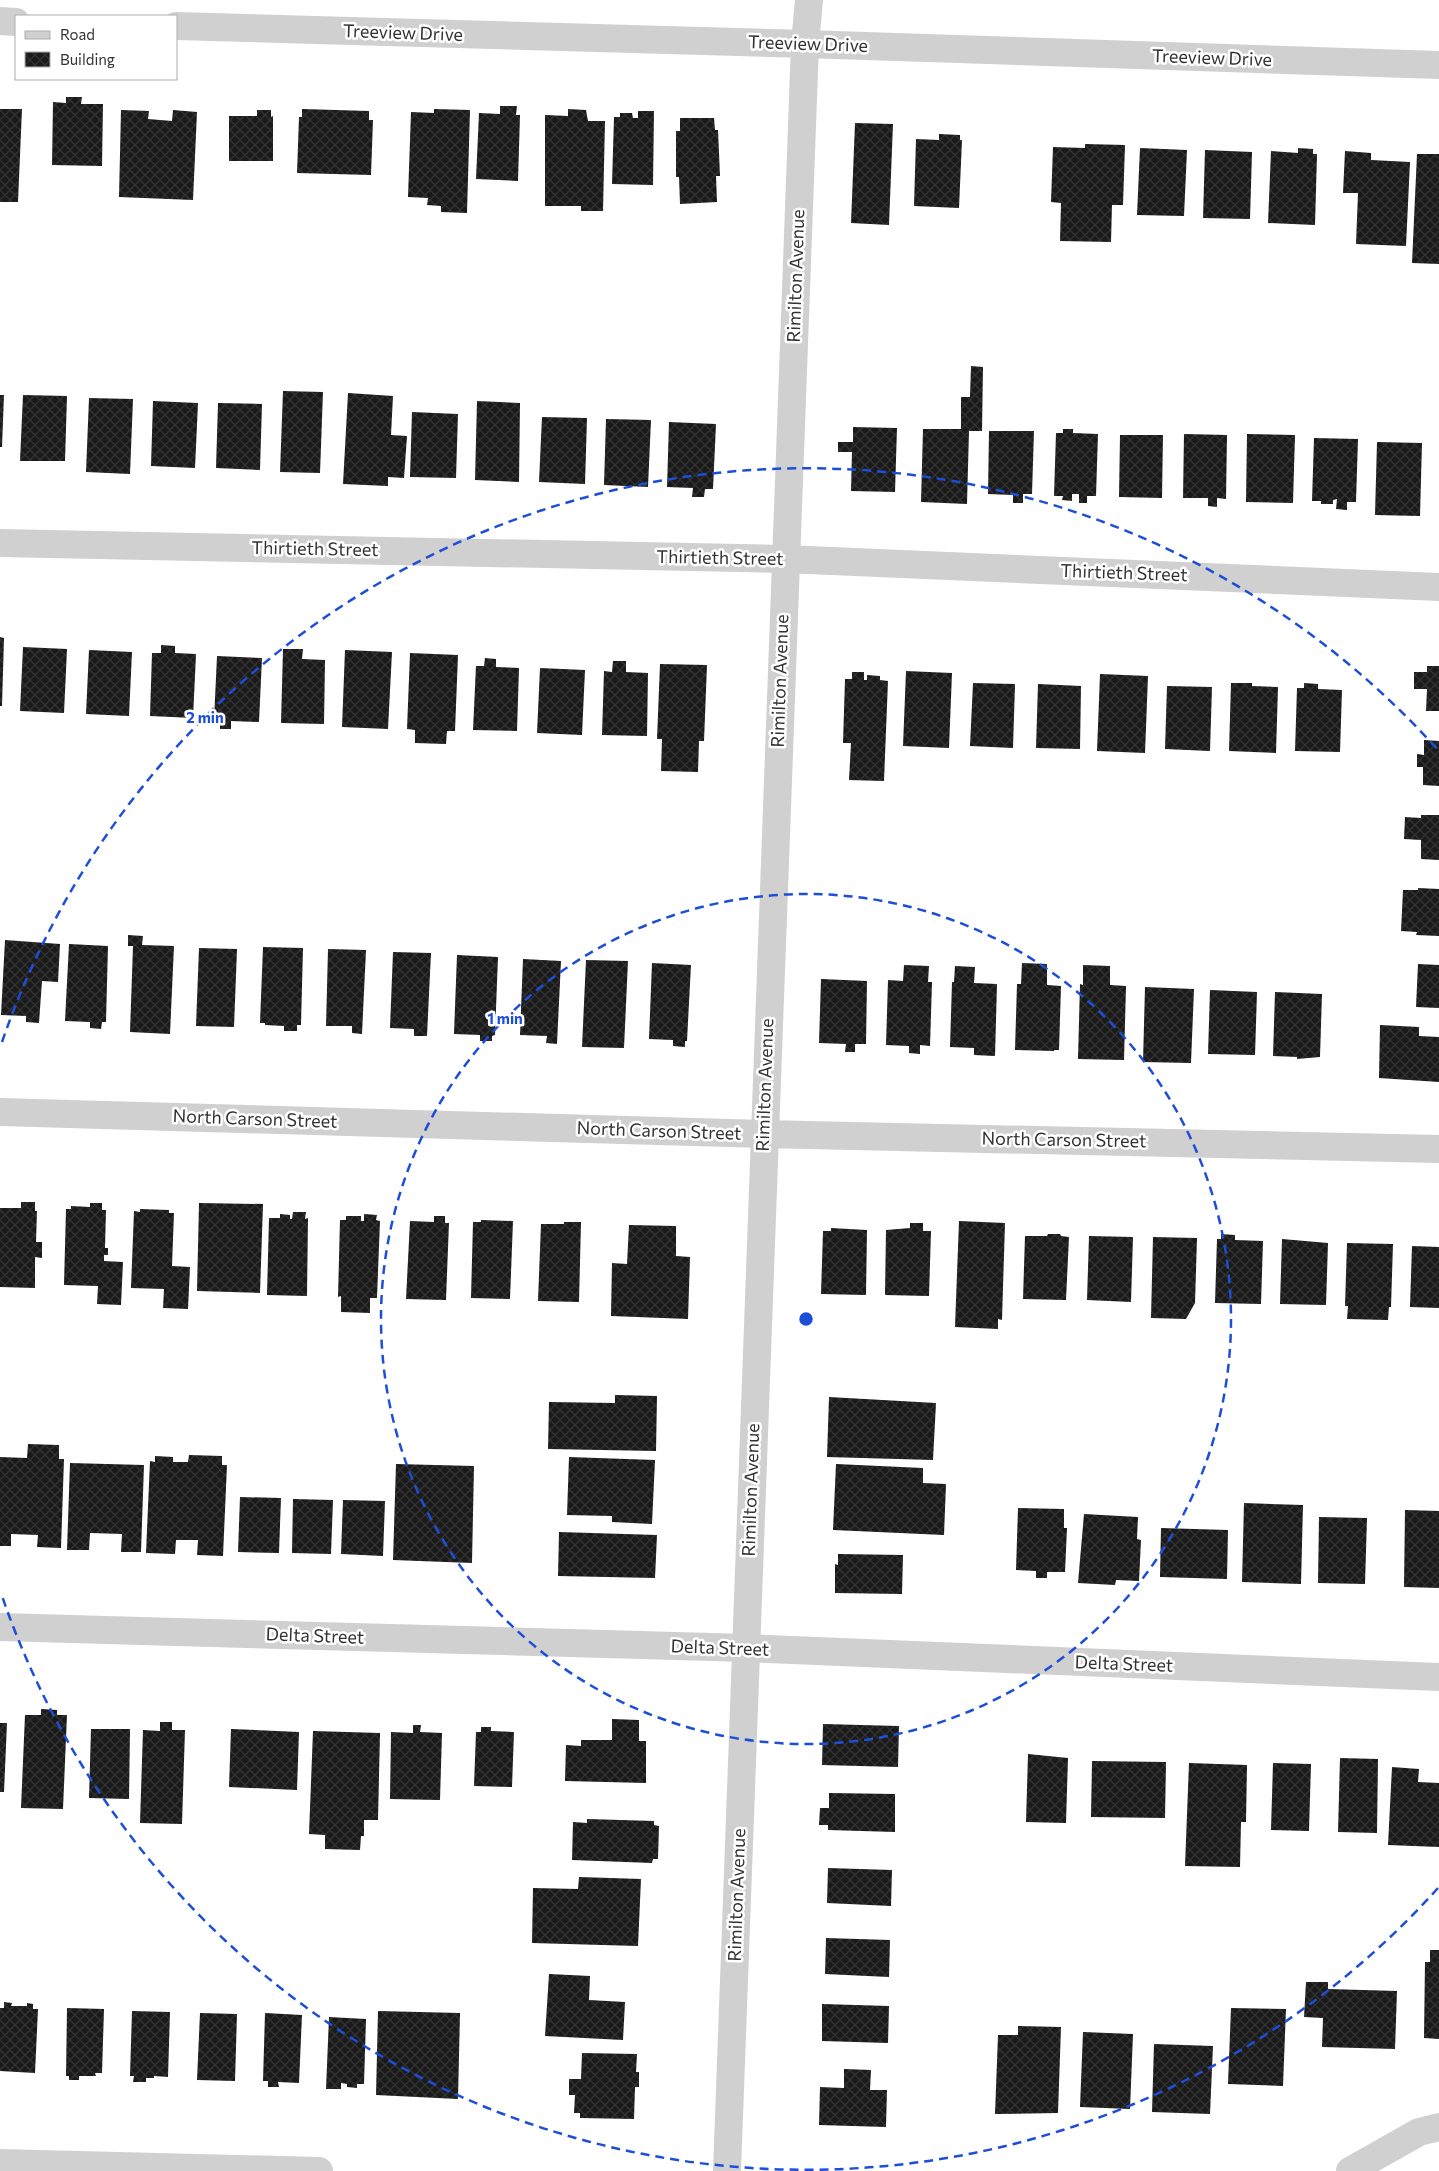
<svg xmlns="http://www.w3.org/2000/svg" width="1439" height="2171" viewBox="0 0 1439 2171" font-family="Commissioner,sans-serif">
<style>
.building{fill:url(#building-cross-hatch)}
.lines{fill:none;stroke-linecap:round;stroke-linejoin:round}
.street{stroke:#d0d0d0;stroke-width:28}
.ring{fill:none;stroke:#1d4ed8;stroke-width:2.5;stroke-dasharray:9 6}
.labels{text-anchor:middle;stroke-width:5;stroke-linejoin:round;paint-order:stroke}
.street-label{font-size:18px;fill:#333;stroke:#fff}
.centre{fill:#1d4ed8;stroke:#fff;stroke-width:2.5}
.ring-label{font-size:15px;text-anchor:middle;font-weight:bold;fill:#1d4ed8;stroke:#fff;stroke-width:5;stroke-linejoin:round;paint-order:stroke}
</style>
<defs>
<pattern id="building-cross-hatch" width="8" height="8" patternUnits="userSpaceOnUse" patternTransform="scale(1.25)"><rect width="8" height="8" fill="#1a1a1a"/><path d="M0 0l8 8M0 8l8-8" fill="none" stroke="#333"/></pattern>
</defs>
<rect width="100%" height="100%" fill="#fff"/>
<path class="building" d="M 66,97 L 82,97 L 81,104 L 103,104 L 102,166 L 52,165 L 53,102 L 66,103 Z
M 500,106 L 517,106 L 516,115 L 520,115 L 518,181 L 476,179 L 479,113 L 500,114 Z
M 0,109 L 22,109 L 18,202 L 0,202 Z
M 302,109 L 369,111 L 369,120 L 373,120 L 371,175 L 297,173 L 299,117 L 302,117 Z
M 434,109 L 470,110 L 467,213 L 441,212 L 441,206 L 427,205 L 428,198 L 408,197 L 411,112 L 434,113 Z
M 568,109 L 586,110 L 588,121 L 605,121 L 603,211 L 581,211 L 581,206 L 545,206 L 545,115 L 568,116 Z
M 121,110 L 149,111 L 148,119 L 172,121 L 173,110 L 197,112 L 193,200 L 119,197 Z
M 257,110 L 271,110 L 271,117 L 273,116 L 273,161 L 229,161 L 229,116 L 257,116 Z
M 638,111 L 654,111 L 653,185 L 612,184 L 614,117 L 620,117 L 620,113 L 632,113 L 633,118 L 638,118 Z
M 680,118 L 714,118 L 715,130 L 718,130 L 720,176 L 716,176 L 717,202 L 680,204 L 679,177 L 676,177 L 676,131 L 680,131 Z
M 855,123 L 893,124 L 889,225 L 851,223 Z
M 939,134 L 960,135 L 960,140 L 962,140 L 959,208 L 914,206 L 916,139 L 939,140 Z
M 1085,144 L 1125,145 L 1123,205 L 1112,205 L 1111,242 L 1060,241 L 1061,203 L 1051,202 L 1053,147 L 1085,148 Z
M 1140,148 L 1187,150 L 1184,216 L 1137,215 Z
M 1298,148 L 1313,149 L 1313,154 L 1317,154 L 1315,225 L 1268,223 L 1271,151 L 1298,153 Z
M 1205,150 L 1252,152 L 1250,219 L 1203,218 Z
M 1345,151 L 1371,153 L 1371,160 L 1410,162 L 1406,246 L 1356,244 L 1358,193 L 1343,193 Z
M 1417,154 L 1439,154 L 1439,264 L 1412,263 Z
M 971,366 L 983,367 L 982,431 L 969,431 L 967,504 L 921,502 L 923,429 L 961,429 L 961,397 L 970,397 Z
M 283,391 L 323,392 L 320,473 L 280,472 Z
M 348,393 L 393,396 L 391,435 L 407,436 L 404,478 L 388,477 L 388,486 L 343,484 Z
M 0,395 L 4,395 L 2,447 L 0,447 Z
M 23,395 L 67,396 L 65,461 L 20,461 Z
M 89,398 L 133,399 L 130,474 L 86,472 Z
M 153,401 L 198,403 L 195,468 L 151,466 Z
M 477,401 L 520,403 L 519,482 L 475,480 Z
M 218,403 L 262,404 L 260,470 L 216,468 Z
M 412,412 L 458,414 L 456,478 L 410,477 Z
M 542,417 L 587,418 L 585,484 L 539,482 Z
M 606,419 L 651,420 L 648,487 L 604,485 Z
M 669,422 L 716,424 L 713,489 L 705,489 L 704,497 L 692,497 L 693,488 L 667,487 Z
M 853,427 L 897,428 L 895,492 L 851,491 L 852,452 L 838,452 L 838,442 L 853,442 Z
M 1063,429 L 1073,429 L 1073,433 L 1098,434 L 1096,496 L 1087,496 L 1087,503 L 1079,503 L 1079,494 L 1072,494 L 1072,501 L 1062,500 L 1063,496 L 1054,496 L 1056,433 L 1063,433 Z
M 989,431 L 1034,431 L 1032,494 L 1023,494 L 1023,503 L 1013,503 L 1013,495 L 988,494 Z
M 1184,434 L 1227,435 L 1226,499 L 1217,498 L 1217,507 L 1208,506 L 1208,498 L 1183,498 Z
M 1247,434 L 1295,435 L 1293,503 L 1246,502 Z
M 1120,435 L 1163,435 L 1162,498 L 1119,497 Z
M 1314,438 L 1358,439 L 1356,502 L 1347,502 L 1347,510 L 1336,509 L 1337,499 L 1333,500 L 1333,504 L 1321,504 L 1321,501 L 1312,501 Z
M 1377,442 L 1422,443 L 1420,516 L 1375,515 Z
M 0,637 L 4,638 L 2,706 L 0,706 Z
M 161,645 L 175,646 L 175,653 L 196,654 L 193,718 L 150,716 L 152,653 L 161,653 Z
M 23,647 L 67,649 L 64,713 L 20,711 Z
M 283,649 L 303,649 L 302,659 L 325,660 L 324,724 L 281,723 Z
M 89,650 L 132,652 L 129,716 L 86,714 Z
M 345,650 L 392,652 L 388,729 L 342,727 Z
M 410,653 L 458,655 L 455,731 L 447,731 L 446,744 L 415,743 L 415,730 L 407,729 Z
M 217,656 L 262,658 L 259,722 L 231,721 L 231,729 L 220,729 L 220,720 L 214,720 Z
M 485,658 L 496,659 L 496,667 L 519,668 L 517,731 L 473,730 L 476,666 L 484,666 Z
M 613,661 L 626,661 L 626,672 L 648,673 L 647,736 L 602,735 L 604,671 L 612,672 Z
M 660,664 L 707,665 L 704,741 L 699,741 L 698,772 L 661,771 L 662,739 L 657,739 Z
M 1427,666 L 1439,666 L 1439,711 L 1426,711 L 1427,689 L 1414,689 L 1414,672 L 1427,672 Z
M 540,668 L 585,670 L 582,735 L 537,733 Z
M 906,671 L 952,673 L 949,748 L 903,746 Z
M 852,672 L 864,672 L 864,680 L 867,680 L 867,675 L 880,676 L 880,680 L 888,681 L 884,781 L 849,780 L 851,743 L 843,743 L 845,679 L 852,679 Z
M 1100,674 L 1148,676 L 1145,753 L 1097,751 Z
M 973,683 L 1015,684 L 1013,748 L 970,746 Z
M 1231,683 L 1252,683 L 1252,686 L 1278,687 L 1276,753 L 1229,751 Z
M 1304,683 L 1318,684 L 1318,689 L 1342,690 L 1340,752 L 1295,751 L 1297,688 L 1304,688 Z
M 1038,684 L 1081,686 L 1080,749 L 1036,748 Z
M 1167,686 L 1212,687 L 1210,751 L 1165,749 Z
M 1424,740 L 1439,741 L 1439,786 L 1423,785 L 1423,767 L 1417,767 L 1417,754 L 1424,755 Z
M 1421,815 L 1439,815 L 1439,860 L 1421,859 L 1421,840 L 1404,839 L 1405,817 L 1421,818 Z
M 1418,888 L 1439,889 L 1439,936 L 1416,935 L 1417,932 L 1401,931 L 1403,890 L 1418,890 Z
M 128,935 L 143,936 L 142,945 L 174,946 L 170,1034 L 130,1032 L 133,946 L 128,946 Z
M 5,940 L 60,944 L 58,982 L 42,981 L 39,1023 L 26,1022 L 26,1016 L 1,1015 Z
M 69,944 L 108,946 L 106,1022 L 102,1022 L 101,1029 L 90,1028 L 90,1022 L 65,1021 Z
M 263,947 L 303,948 L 301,1025 L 297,1025 L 297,1031 L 284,1031 L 284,1026 L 265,1025 L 265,1023 L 260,1023 Z
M 199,948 L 237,949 L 234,1027 L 196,1026 Z
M 328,949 L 366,950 L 362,1034 L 352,1033 L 352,1026 L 326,1026 Z
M 393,952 L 431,953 L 427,1036 L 414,1036 L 414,1029 L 390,1028 Z
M 457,955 L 498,957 L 495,1035 L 492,1036 L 492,1041 L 480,1041 L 480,1035 L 454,1034 Z
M 523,959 L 561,961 L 557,1044 L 546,1043 L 547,1036 L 520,1035 Z
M 586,960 L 628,961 L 624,1048 L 582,1047 Z
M 652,963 L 691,965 L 687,1041 L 685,1041 L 685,1047 L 673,1046 L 673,1040 L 649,1039 Z
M 1022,963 L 1047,964 L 1047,985 L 1061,986 L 1059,1050 L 1054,1050 L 1054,1051 L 1015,1050 L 1017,984 L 1021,984 Z
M 1418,964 L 1439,965 L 1439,1008 L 1416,1007 Z
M 904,965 L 929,966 L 928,982 L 932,982 L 930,1046 L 920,1045 L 920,1054 L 909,1053 L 909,1046 L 886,1045 L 888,980 L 903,981 Z
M 1083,965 L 1110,966 L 1110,985 L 1126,986 L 1124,1060 L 1078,1059 L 1080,984 L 1083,985 Z
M 955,966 L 975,967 L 974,983 L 997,984 L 995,1056 L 974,1055 L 974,1048 L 950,1047 L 952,982 L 954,982 Z
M 821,979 L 867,981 L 866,1044 L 855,1044 L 855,1052 L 845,1052 L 846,1044 L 819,1043 Z
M 1145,987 L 1194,989 L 1191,1063 L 1143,1062 Z
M 1210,990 L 1257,992 L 1255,1055 L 1208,1054 Z
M 1275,992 L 1322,994 L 1320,1057 L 1297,1059 L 1297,1057 L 1273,1056 Z
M 1380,1025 L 1419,1027 L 1419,1036 L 1439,1037 L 1439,1082 L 1379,1078 Z
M 21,1202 L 35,1202 L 35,1211 L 37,1211 L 36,1242 L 42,1242 L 42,1258 L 35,1257 L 35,1288 L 0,1287 L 0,1208 L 21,1208 Z
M 90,1203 L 102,1203 L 102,1210 L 106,1210 L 105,1248 L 108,1248 L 108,1255 L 104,1255 L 104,1261 L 123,1262 L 121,1305 L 97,1304 L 98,1286 L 64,1285 L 66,1209 L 71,1209 L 71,1206 L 90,1207 Z
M 199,1203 L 263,1204 L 260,1293 L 197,1291 Z
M 140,1209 L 169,1210 L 169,1213 L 174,1213 L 172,1266 L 190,1267 L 188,1309 L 163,1308 L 164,1289 L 131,1288 L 134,1211 L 140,1212 Z
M 293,1212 L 306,1212 L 305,1219 L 308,1218 L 307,1296 L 267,1295 L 269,1218 L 280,1218 L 280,1214 L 290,1215 L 290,1219 L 292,1219 Z
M 364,1214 L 377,1215 L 376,1220 L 380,1221 L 377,1298 L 370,1298 L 370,1313 L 341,1312 L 341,1296 L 338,1297 L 340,1220 L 346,1220 L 346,1216 L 361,1216 L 361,1221 L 364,1221 Z
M 434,1216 L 445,1216 L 445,1223 L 449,1223 L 446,1300 L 406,1299 L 410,1221 L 434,1222 Z
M 481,1220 L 513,1221 L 510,1299 L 471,1298 L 473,1222 L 481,1222 Z
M 959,1221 L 1005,1223 L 1002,1320 L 998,1319 L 998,1329 L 955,1327 Z
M 564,1222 L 581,1222 L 579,1302 L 538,1301 L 541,1224 L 564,1224 Z
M 910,1223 L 923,1223 L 923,1231 L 931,1231 L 929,1296 L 885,1295 L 886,1230 L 910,1228 Z
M 629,1225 L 676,1226 L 676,1256 L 690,1257 L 688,1319 L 611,1316 L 612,1263 L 627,1264 Z
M 831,1228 L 867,1230 L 866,1295 L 821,1294 L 823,1231 L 831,1231 Z
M 1048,1234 L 1060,1234 L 1061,1236 L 1069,1237 L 1066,1300 L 1023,1299 L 1025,1236 L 1047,1236 Z
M 1221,1234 L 1235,1235 L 1235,1240 L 1263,1241 L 1261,1304 L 1215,1303 L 1217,1239 L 1221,1239 Z
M 1089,1236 L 1133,1237 L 1131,1302 L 1087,1300 Z
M 1153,1237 L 1197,1238 L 1195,1303 L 1186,1319 L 1151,1318 Z
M 1282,1239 L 1328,1243 L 1326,1305 L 1280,1304 Z
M 1347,1243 L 1393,1244 L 1391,1307 L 1389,1307 L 1388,1320 L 1347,1319 L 1348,1306 L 1345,1306 Z
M 1412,1246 L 1439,1247 L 1439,1308 L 1410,1307 Z
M 615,1395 L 657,1396 L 656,1451 L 548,1449 L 549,1402 L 615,1403 Z
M 829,1397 L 936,1403 L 933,1460 L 827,1457 Z
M 28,1444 L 59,1445 L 59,1459 L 64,1459 L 61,1548 L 37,1547 L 38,1535 L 11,1534 L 11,1546 L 0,1546 L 0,1457 L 27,1458 Z
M 189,1455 L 222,1456 L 222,1465 L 227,1465 L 223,1556 L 197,1555 L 198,1540 L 176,1540 L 175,1554 L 146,1553 L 150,1461 L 155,1462 L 155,1456 L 173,1457 L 173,1462 L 188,1462 Z
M 569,1457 L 655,1460 L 652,1524 L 612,1522 L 612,1516 L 567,1515 Z
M 70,1463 L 144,1465 L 141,1552 L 121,1552 L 122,1534 L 90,1533 L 89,1550 L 67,1550 Z
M 396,1464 L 474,1466 L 472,1563 L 393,1560 Z
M 836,1464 L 923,1468 L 923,1483 L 946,1484 L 944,1535 L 833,1530 Z
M 240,1497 L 281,1498 L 279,1553 L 238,1552 Z
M 293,1499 L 333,1500 L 331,1554 L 292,1553 Z
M 343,1500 L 385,1501 L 383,1556 L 341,1554 Z
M 1244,1503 L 1303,1505 L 1301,1584 L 1242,1582 Z
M 1018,1508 L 1064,1509 L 1064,1528 L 1067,1528 L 1065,1572 L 1047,1572 L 1047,1578 L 1036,1578 L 1036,1571 L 1016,1570 Z
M 1405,1510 L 1439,1511 L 1439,1588 L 1404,1587 Z
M 1084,1514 L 1138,1517 L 1137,1539 L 1141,1540 L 1139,1581 L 1116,1580 L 1115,1585 L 1078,1583 Z
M 1319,1517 L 1367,1518 L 1365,1584 L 1318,1583 Z
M 1161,1528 L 1228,1530 L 1227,1579 L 1160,1577 Z
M 559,1532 L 657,1535 L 655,1578 L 558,1576 Z
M 838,1554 L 903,1555 L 902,1594 L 835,1593 L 835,1564 L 838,1565 Z
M 41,1709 L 57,1710 L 57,1715 L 67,1715 L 63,1809 L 21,1808 L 25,1715 L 41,1715 Z
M 612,1719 L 639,1720 L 639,1741 L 646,1741 L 646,1783 L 565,1781 L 566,1745 L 581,1746 L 581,1740 L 612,1740 Z
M 160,1722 L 172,1722 L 172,1730 L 185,1730 L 182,1824 L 140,1823 L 143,1730 L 160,1731 Z
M 0,1723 L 7,1723 L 4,1792 L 0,1792 Z
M 823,1724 L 899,1726 L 898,1767 L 822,1765 Z
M 413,1725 L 421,1725 L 420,1732 L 442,1733 L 440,1800 L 390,1799 L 391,1732 L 413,1733 Z
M 481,1727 L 491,1727 L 491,1731 L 514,1732 L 512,1787 L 474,1786 L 476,1732 L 481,1732 Z
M 91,1729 L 130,1729 L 129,1799 L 89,1798 Z
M 231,1729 L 299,1732 L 297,1790 L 229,1787 Z
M 313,1731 L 380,1733 L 378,1820 L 364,1820 L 364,1836 L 361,1836 L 360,1850 L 325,1849 L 325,1835 L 309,1834 Z
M 1028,1754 L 1068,1758 L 1066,1823 L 1026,1822 Z
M 1340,1758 L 1378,1759 L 1377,1833 L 1338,1832 Z
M 1092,1761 L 1166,1762 L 1165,1818 L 1091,1817 Z
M 1189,1763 L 1247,1765 L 1246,1822 L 1241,1822 L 1240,1867 L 1185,1866 Z
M 1273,1763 L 1311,1764 L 1309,1831 L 1271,1830 Z
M 1392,1767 L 1419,1769 L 1418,1782 L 1439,1783 L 1439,1847 L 1388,1845 Z
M 829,1793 L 895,1794 L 895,1832 L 828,1830 L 828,1825 L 819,1825 L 820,1808 L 829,1808 Z
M 587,1819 L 654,1821 L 654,1825 L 659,1826 L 658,1859 L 653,1859 L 652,1863 L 572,1860 L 573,1822 L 587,1823 Z
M 828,1868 L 892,1870 L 891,1906 L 827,1903 Z
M 579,1877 L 641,1879 L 638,1946 L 532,1943 L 533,1888 L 578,1889 Z
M 826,1938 L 890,1940 L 889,1977 L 825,1974 Z
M 1430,1950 L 1439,1950 L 1439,2039 L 1424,2038 L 1425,1962 L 1430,1962 Z
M 549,1974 L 590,1976 L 589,2000 L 625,2002 L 623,2040 L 545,2036 Z
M 1306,1982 L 1328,1982 L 1328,1989 L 1397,1991 L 1395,2049 L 1322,2047 L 1323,2018 L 1304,2017 Z
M 4,2002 L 12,2003 L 11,2006 L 27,2006 L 27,2003 L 33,2004 L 33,2009 L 38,2009 L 35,2073 L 0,2071 L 0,2008 L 4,2008 Z
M 822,2004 L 889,2006 L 888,2043 L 822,2041 Z
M 67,2008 L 104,2009 L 102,2073 L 95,2073 L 96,2076 L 79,2076 L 79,2080 L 69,2080 L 69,2076 L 66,2076 Z
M 1231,2008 L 1286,2009 L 1283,2086 L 1228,2084 Z
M 132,2011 L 170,2012 L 168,2077 L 154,2076 L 154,2078 L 146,2078 L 146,2082 L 133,2082 L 134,2076 L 130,2076 Z
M 378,2011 L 460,2013 L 458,2099 L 376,2095 Z
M 200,2013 L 237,2014 L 235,2081 L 197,2080 Z
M 265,2013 L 302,2015 L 299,2083 L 278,2082 L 279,2087 L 268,2087 L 268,2081 L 263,2081 Z
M 329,2017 L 366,2019 L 364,2084 L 357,2084 L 357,2088 L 347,2087 L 347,2084 L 341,2083 L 341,2089 L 326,2089 Z
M 1018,2026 L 1061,2027 L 1058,2113 L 995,2114 L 998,2035 L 1018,2035 Z
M 1083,2032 L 1133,2034 L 1130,2109 L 1080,2107 Z
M 1154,2044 L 1213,2046 L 1210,2114 L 1152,2112 Z
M 582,2053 L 637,2054 L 636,2072 L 639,2072 L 639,2087 L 635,2087 L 634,2119 L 580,2118 L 580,2113 L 574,2113 L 575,2095 L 569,2095 L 569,2079 L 581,2079 Z
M 844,2069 L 871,2070 L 870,2090 L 887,2090 L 886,2127 L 819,2125 L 820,2087 L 844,2088 Z"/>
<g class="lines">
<path class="street" d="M 0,21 L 16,22
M 176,26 L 805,44 L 1439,65
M 0,543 L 785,559 L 1439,587
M 0,1112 L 764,1134 L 1439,1149
M 0,1627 L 746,1648 L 1439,1677
M 0,2163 L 319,2171
M 727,2171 L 805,44 L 809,0
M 1350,2171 L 1419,2132 L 1439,2127"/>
</g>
<g class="ring">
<circle cx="806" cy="1319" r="425"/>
<path d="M1438 1888A850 850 0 0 1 2 1596M2 1042A850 850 0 0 1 1438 750"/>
</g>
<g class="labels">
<g class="street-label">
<text transform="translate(403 33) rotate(2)" y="6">Treeview Drive</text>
<text transform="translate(808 44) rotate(2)" y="6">Treeview Drive</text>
<text transform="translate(1212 58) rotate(2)" y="6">Treeview Drive</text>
<text transform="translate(796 276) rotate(-88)" y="6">Rimilton Avenue</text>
<text transform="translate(315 549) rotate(1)" y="6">Thirtieth Street</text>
<text transform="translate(720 558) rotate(1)" y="6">Thirtieth Street</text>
<text transform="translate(1124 573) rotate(2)" y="6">Thirtieth Street</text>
<text transform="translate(780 681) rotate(-88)" y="6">Rimilton Avenue</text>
<text transform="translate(765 1085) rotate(-88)" y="6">Rimilton Avenue</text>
<text transform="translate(255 1119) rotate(2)" y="6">North Carson Street</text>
<text transform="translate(659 1131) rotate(2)" y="6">North Carson Street</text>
<text transform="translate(1064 1140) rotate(1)" y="6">North Carson Street</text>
<text transform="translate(751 1490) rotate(-88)" y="6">Rimilton Avenue</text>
<text transform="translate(315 1636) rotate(2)" y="6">Delta Street</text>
<text transform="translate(720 1648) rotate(2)" y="6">Delta Street</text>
<text transform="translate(1124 1664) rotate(2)" y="6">Delta Street</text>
<text transform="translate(737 1895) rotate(-88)" y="6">Rimilton Avenue</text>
</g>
</g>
<circle cx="806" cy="1319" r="8" class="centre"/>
<g class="ring-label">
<text x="205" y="723">2 min</text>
<text x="505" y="1024">1 min</text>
</g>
<rect x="15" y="15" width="162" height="65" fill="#ffffff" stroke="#adadad"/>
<rect x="25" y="31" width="25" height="8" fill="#d0d0d0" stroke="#adadad"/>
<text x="60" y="40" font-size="15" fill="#333333">Road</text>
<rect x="25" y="52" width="25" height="15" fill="url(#building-cross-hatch)" stroke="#adadad"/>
<text x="60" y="65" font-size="15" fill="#333333">Building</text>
</svg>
